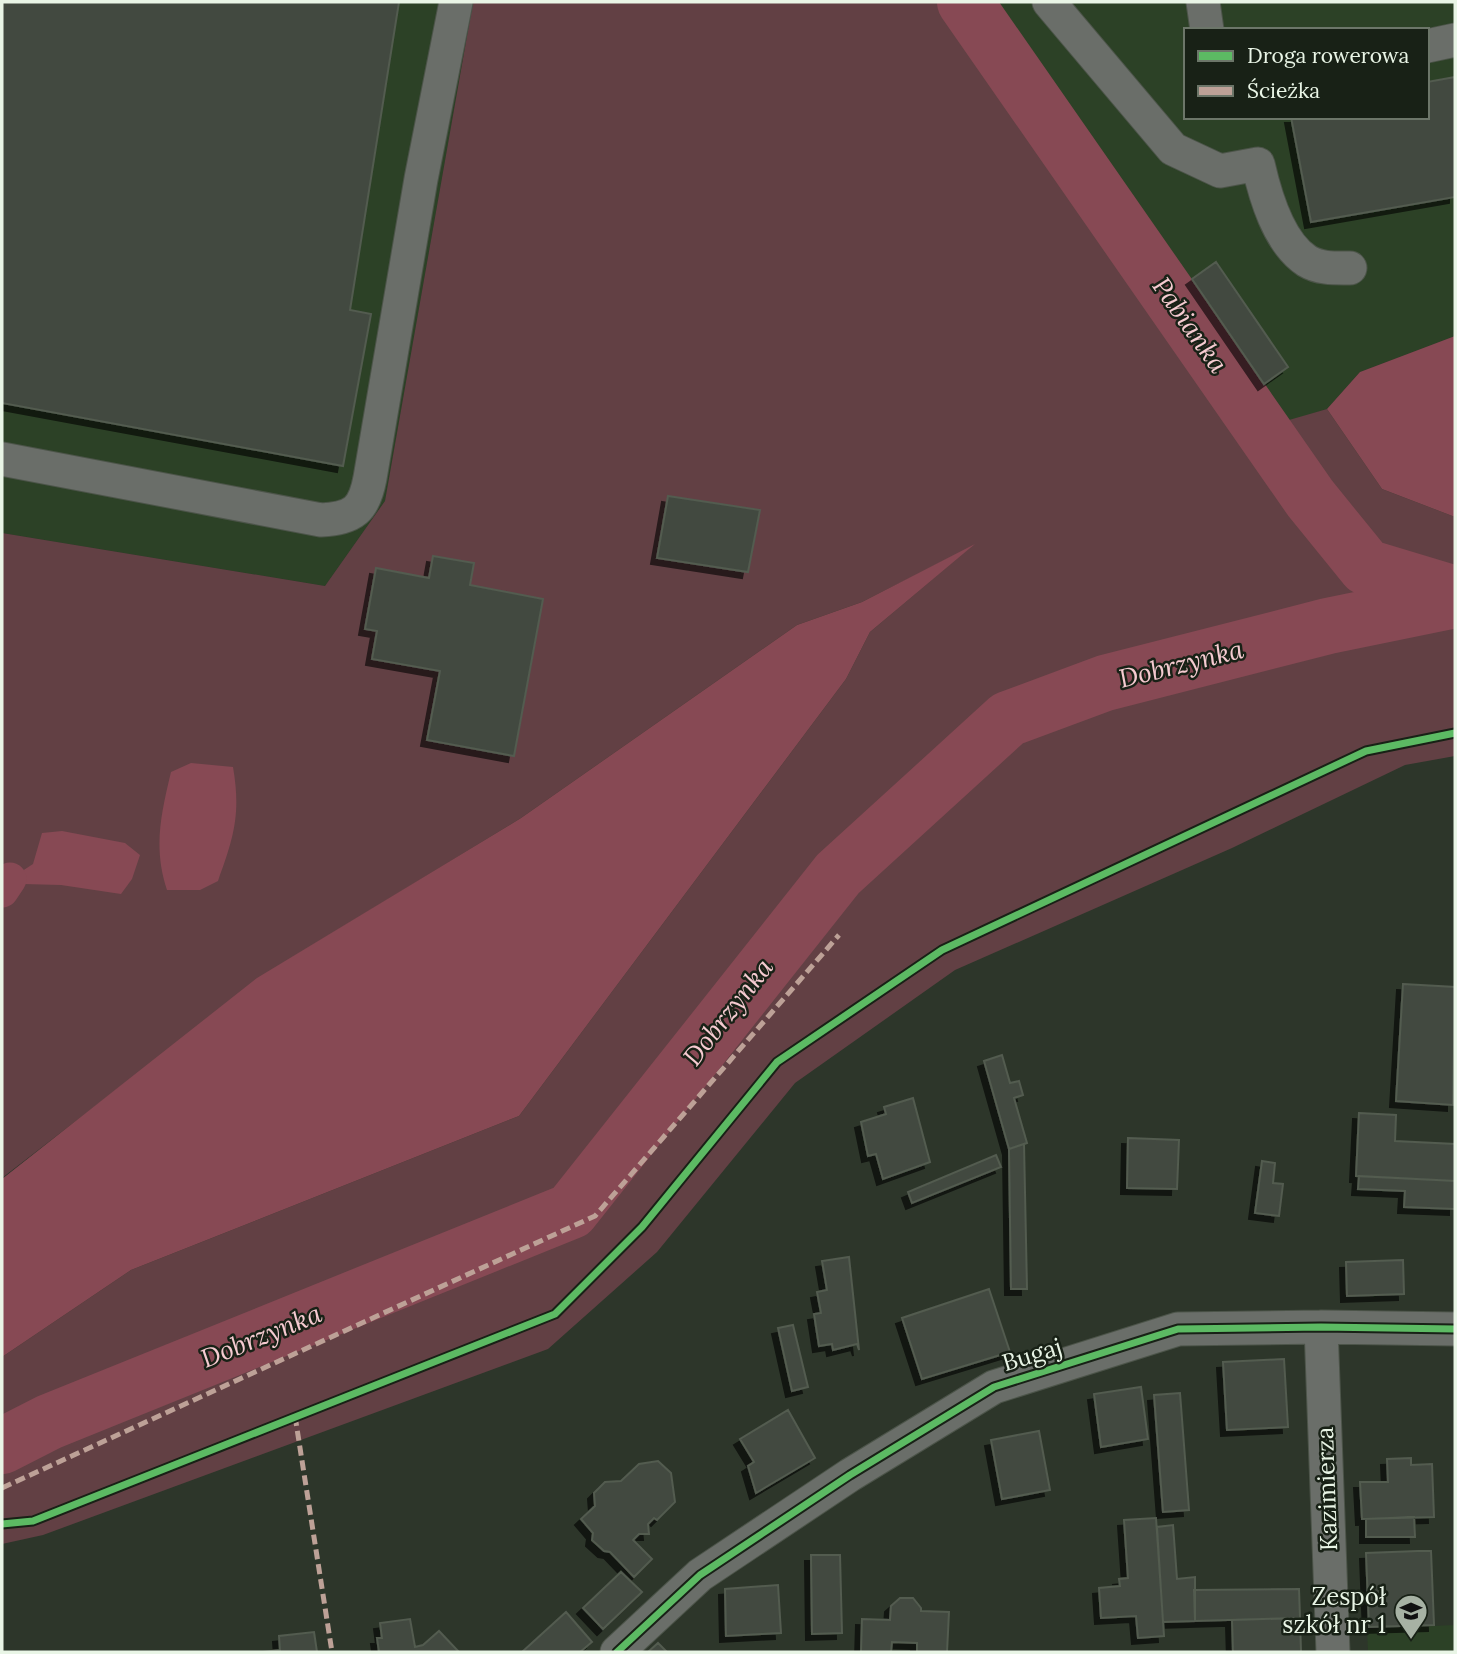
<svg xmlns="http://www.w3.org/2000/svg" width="1457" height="1654" viewBox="0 0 1457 1654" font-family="Lora,serif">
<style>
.built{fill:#2c4126;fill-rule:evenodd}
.green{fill:#624044}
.water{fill:#874954}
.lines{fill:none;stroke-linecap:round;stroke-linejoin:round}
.canal{stroke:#874954;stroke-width:33}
.river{stroke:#874954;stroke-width:56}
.building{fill:#424a40;stroke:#535b50;stroke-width:2;filter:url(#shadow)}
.minor-casing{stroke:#4c5449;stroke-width:35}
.minor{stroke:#6a6e69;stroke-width:33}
.quiet{stroke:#bda197;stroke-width:5;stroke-dasharray:10 5;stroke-linecap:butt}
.cycleway-casing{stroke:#182116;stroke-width:11}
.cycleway{stroke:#5cba63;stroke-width:7}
.labels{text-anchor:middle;stroke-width:5;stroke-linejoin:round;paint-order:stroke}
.street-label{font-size:24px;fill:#e9f5e6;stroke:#182116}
.poi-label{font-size:24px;fill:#e9f5e6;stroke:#182116;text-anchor:end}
.water-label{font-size:26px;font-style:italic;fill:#f6cbd1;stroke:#182116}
</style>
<defs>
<filter id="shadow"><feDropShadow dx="-6" dy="6" stdDeviation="0" flood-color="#0009"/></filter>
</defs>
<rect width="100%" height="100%" fill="#2d362a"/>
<path class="built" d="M 2,2 L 473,2 L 385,501 L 325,586 L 2,533 Z
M 965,2 L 1455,2 L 1455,336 L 1360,372 L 1327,409 L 1262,429 ZM 1186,30 L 1427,30 L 1427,117 L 1186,117 Z
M 1455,1625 L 1455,1652 L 1368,1652 L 1367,1629 Z"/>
<path class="green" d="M 473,2 L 967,2 L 1261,428 L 1327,409 L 1382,489 L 1455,517 L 1455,582 L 1431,579 L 1428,594 L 1447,599 L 1317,623 L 1127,677 L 1317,634 L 1455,608 L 1455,756 L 1405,765 L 1232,848 L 955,970 L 795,1083 L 657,1252 L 548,1349 L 43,1535 L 2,1544 L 2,1357 L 131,1270 L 519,1116 L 846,679 L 870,632 L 971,547 L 862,602 L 797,625 L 521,818 L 270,971 L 2,1178 L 2,533 L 325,586 L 385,501 Z"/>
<path class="water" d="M 1455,336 L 1455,517 L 1382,489 L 1327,409 L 1360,372 Z
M 975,544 L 870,632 L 846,679 L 519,1116 L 131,1270 L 2,1357 L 2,1179 L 257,978 L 521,818 L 797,625 L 862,602 Z
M 1430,578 L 1455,582 L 1455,608 L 1317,634 L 1318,623 L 1445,599 L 1427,594 Z
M 191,763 L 233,767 C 241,814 234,837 218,881 L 200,890 L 167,890 C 153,848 161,814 171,772 Z
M 62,831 L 125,843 L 140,855 L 132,879 L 121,894 L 61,885 L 23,884 L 10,879 L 33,864 L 42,833 Z"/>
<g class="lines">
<path class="canal" d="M 2,891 L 10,879"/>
<path class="river" d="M 965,2 L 1310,498 L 1366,567 L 1455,594
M 2,1446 L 49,1422 L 571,1211 L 838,874 L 1008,719 L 1105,683 L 1328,626 L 1455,600"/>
</g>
<path class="building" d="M 2,2 L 399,2 L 350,310 L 371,314 L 343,466 L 2,403 Z
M 1455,77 L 1455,197 L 1311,222 L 1291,117 L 1427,117 L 1427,82 Z
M 1216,262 L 1288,367 L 1264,384 L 1192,279 Z
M 668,496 L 760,510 L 748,572 L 657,558 Z
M 433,556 L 474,563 L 470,585 L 543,599 L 514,756 L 427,740 L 440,671 L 372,659 L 377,631 L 365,629 L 376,568 L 429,578 Z
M 1403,984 L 1455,987 L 1453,1105 L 1396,1101 Z
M 1002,1055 L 1010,1083 L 1019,1081 L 1023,1095 L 1014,1098 L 1027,1143 L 1009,1149 L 984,1061 Z
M 913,1098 L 930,1162 L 883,1179 L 876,1154 L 868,1156 L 861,1122 L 886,1114 L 884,1107 Z
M 1359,1113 L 1396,1115 L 1395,1141 L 1455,1144 L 1455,1181 L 1356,1176 Z
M 1128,1138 L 1179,1140 L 1177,1189 L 1127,1188 Z
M 1024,1144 L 1027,1289 L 1011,1289 L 1009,1149 Z
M 996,1155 L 1001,1167 L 912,1203 L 908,1192 Z
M 1262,1161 L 1275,1163 L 1273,1183 L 1283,1184 L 1279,1216 L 1255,1213 Z
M 1359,1176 L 1455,1181 L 1455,1209 L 1404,1207 L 1405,1191 L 1358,1189 Z
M 849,1257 L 859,1350 L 857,1344 L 833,1350 L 832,1344 L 819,1346 L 814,1314 L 821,1313 L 817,1292 L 827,1290 L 822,1261 Z
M 1403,1260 L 1404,1294 L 1347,1296 L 1346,1262 Z
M 989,1289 L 1010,1352 L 922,1379 L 902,1318 Z
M 793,1325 L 808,1387 L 792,1391 L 778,1328 Z
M 1284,1359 L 1288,1427 L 1227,1430 L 1223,1362 Z
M 1141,1387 L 1148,1439 L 1101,1447 L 1094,1394 Z
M 1180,1393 L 1189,1510 L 1163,1512 L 1154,1395 Z
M 788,1410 L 815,1458 L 756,1493 L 748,1466 L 754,1462 L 740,1439 Z
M 1039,1431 L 1050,1490 L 1002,1499 L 991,1440 Z
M 1411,1458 L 1411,1465 L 1432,1464 L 1434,1517 L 1362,1519 L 1360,1482 L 1388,1482 L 1387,1459 Z
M 658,1461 L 671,1473 L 675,1502 L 657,1520 L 654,1518 L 648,1524 L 649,1534 L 639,1534 L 633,1540 L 652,1559 L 634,1577 L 610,1552 L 604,1551 L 592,1540 L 593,1533 L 581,1519 L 595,1506 L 594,1493 L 605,1482 L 621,1481 L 639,1464 Z
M 1414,1517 L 1415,1537 L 1366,1537 L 1366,1519 Z
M 1156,1518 L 1164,1636 L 1138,1638 L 1136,1616 L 1101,1618 L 1099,1588 L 1120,1586 L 1119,1579 L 1128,1578 L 1124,1520 Z
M 1173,1525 L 1177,1579 L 1195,1577 L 1195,1621 L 1163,1622 L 1157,1527 Z
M 1418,1551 L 1431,1551 L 1434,1625 L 1369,1627 L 1366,1553 Z
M 811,1555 L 840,1555 L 842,1633 L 812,1634 Z
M 621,1572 L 642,1592 L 603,1629 L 583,1608 Z
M 778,1585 L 781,1633 L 726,1636 L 725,1589 Z
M 1299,1589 L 1300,1618 L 1195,1621 L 1194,1590 Z
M 900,1598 L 913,1598 L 921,1608 L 921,1611 L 949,1612 L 947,1652 L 917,1652 L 917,1643 L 892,1642 L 891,1652 L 861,1652 L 862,1619 L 890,1620 L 891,1606 Z
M 566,1612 L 592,1642 L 580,1652 L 522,1652 Z
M 1300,1618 L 1301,1652 L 1233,1652 L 1232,1620 Z
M 410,1619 L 415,1647 L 423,1645 L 439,1631 L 459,1652 L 379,1652 L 377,1638 L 382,1638 L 380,1623 Z
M 314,1632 L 317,1652 L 263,1652 L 280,1650 L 279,1636 Z
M 658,1643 L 667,1652 L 648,1652 Z"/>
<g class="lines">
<defs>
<path id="minor" d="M 1049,2 L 1173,149 L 1220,171 L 1258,164 C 1265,195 1278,242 1307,261 C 1320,269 1336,268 1350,268
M 1203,2 L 1207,30
M 1427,46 L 1455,40
M 2,459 L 321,520 C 354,518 364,510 370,478 L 421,179 L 456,2
M 1321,1327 L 1333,1652
M 617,1652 L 700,1575 L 850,1475 L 994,1387 L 1178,1329 L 1321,1327 L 1455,1329"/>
</defs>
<use href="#minor" class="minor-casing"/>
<use href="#minor" class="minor"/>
<path class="quiet" d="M 295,1416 L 332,1652
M 2,1488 L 595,1216 L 839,935"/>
<defs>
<path id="cycleway" d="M 2,1524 L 33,1521 L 555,1314 L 642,1227 L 777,1062 L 942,950 L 1366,751 L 1455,733
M 617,1652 L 700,1575 L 850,1475 L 994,1387 L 1178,1329 L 1321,1327 L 1455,1329"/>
</defs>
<use href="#cycleway" class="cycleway-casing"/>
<use href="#cycleway" class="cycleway"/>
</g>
<defs>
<symbol id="school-pin" viewBox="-11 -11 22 30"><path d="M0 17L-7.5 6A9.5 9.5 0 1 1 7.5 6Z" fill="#a7b2a4" stroke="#182116"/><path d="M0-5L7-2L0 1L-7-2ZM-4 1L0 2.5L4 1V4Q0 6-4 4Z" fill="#111"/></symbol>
</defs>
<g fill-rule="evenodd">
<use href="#school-pin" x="1392" y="1592" width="38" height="52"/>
</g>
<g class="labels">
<g class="street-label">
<text transform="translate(1032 1355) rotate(-17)" y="8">Bugaj</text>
<text transform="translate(1327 1489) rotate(-92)" y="8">Kazimierza</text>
</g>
<g class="poi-label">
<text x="1386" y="1605">Zespół<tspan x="1386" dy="28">szkół nr 1</tspan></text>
</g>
<g class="water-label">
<text transform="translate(1190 325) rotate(55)" y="9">Pabianka</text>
<text transform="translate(1181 664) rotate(-14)" y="9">Dobrzynka</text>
<text transform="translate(728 1012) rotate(-52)" y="9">Dobrzynka</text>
<text transform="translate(261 1336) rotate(-22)" y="9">Dobrzynka</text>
</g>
</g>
<rect width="1457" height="1654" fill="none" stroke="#e9f5e6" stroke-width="7"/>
<rect x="1184" y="28" width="245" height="91" fill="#182116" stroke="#6c7669" stroke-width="2"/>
<rect x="1198" y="51" width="35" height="10" fill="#5cba63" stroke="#6c7669" stroke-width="2"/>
<text x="1247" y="63" font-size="21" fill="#e9f5e6">Droga rowerowa</text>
<rect x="1198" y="86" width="35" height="10" fill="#bda197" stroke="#6c7669" stroke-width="2"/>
<text x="1247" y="98" font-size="21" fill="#e9f5e6">Ścieżka</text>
</svg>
